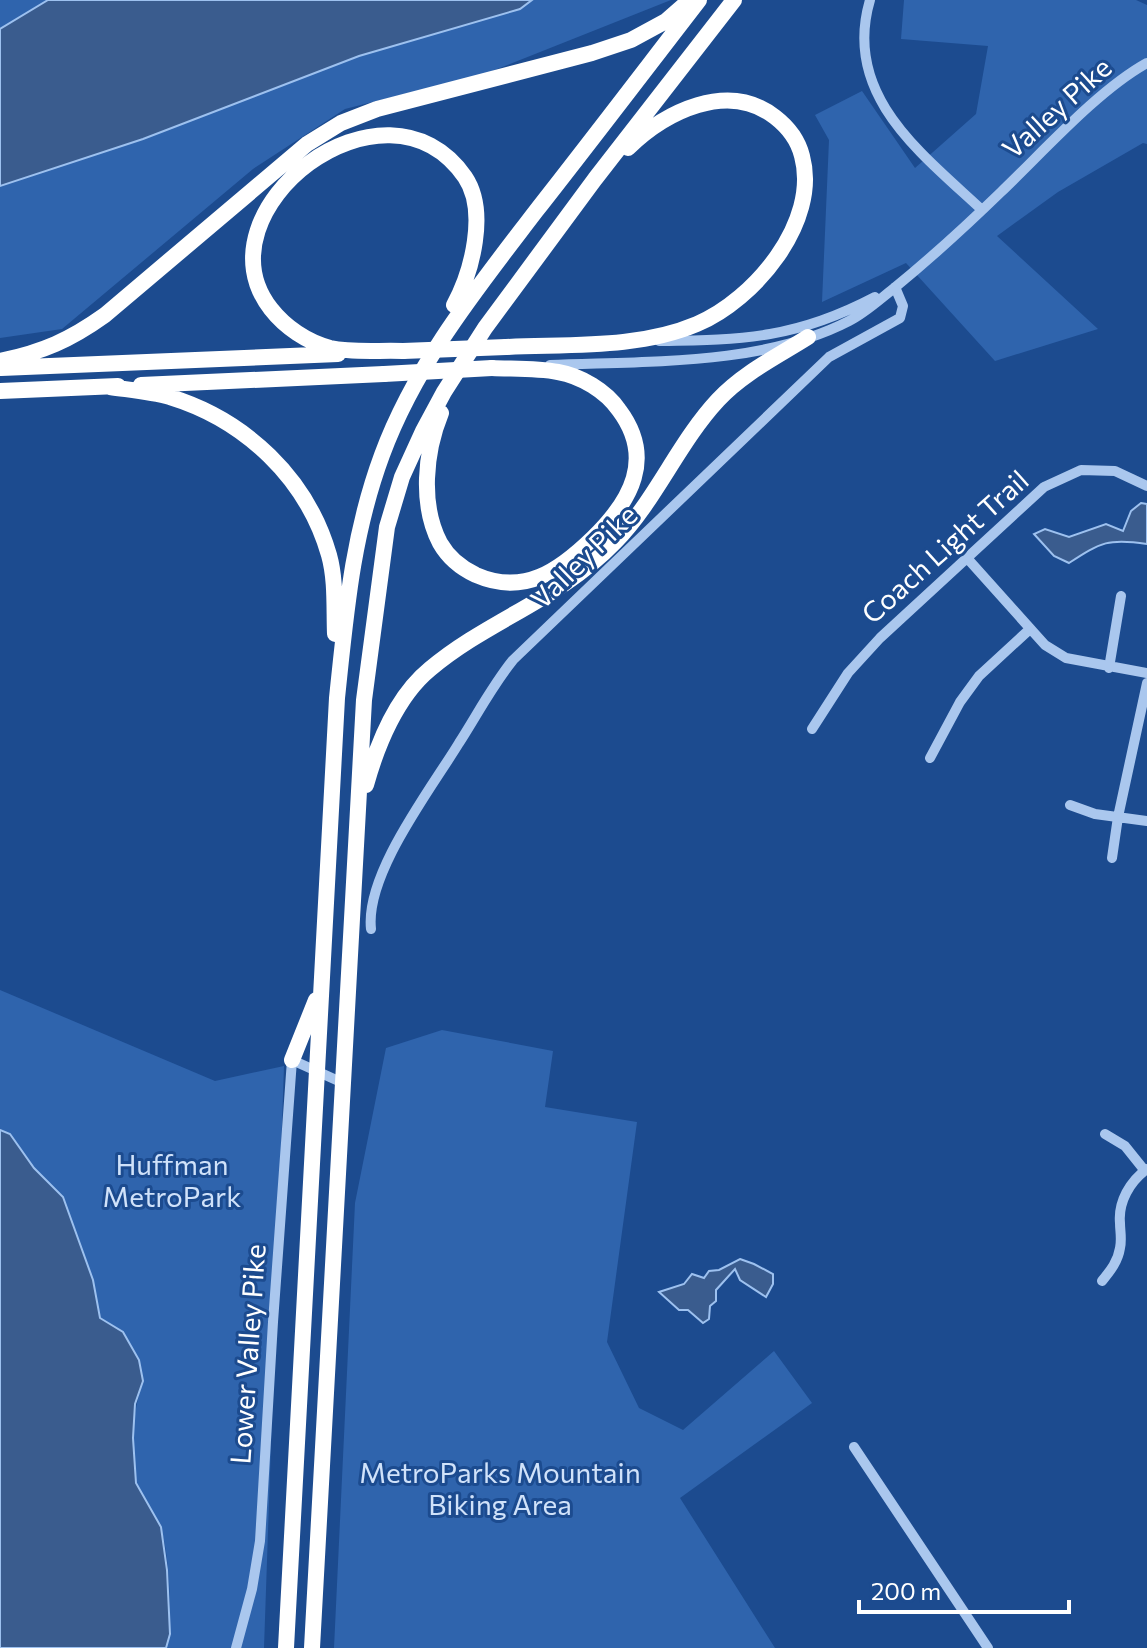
<svg xmlns="http://www.w3.org/2000/svg" width="1147" height="1648" viewBox="0 0 1147 1648" font-family="Commissioner,sans-serif">
<style>
.green{fill:#2f64ad}
.water{fill:#3a5c8e;stroke:#9dc1ef;stroke-width:2}
.lines{fill:none;stroke-linecap:round;stroke-linejoin:round}
.minor{stroke:#aac7ee;stroke-width:10}
.highway{stroke:#fff;stroke-width:16}
.highway-bridge{stroke:#fff;stroke-width:16}
.labels{text-anchor:middle;stroke-width:6;stroke-linejoin:round;paint-order:stroke}
.street-label{font-size:28px;fill:#fff;stroke:#1c4b8f}
.park-label{font-size:28px;fill:#d0e2fa;stroke:#1c4b8f}
</style>
<rect width="100%" height="100%" fill="#1c4b8f"/>
<path class="green" d="M 0,0 L 671,0 L 487,73 L 345,109 L 253,169 L 62,329 L 0,338 Z
M 904,0 L 1136,0 L 1147,5 L 1147,144 L 1143,143 L 1058,192 L 997,236 L 1098,329 L 995,361 L 906,263 L 822,302 L 829,140 L 815,115 L 862,91 L 915,168 L 976,114 L 988,46 L 901,39 Z
M 0,990 L 215,1081 L 284,1066 L 264,1648 L 166,1648 C 173,1624 170,1547 159,1524 C 153,1510 139,1495 136,1480 C 129,1447 133,1412 143,1381 L 123,1332 L 100,1319 L 93,1280 L 63,1197 L 34,1168 L 10,1134 L 0,1130 Z
M 442,1030 L 553,1051 L 545,1107 L 637,1122 L 607,1342 L 639,1408 L 683,1430 L 774,1351 L 812,1403 L 680,1498 L 775,1648 L 334,1648 L 355,1203 L 386,1048 Z"/>
<path class="water" d="M 48,0 L 532,0 L 520,9 L 359,56 L 143,139 L 0,186 L 0,29 Z
M 1141,503 L 1147,504 L 1147,544 C 1109,538 1101,542 1069,563 L 1054,556 L 1034,534 L 1045,529 L 1069,537 L 1106,524 L 1123,531 L 1131,511 Z
M 0,1130 L 10,1134 L 34,1168 L 63,1197 L 93,1280 L 100,1318 L 123,1332 L 139,1360 L 143,1381 L 135,1404 L 133,1438 L 136,1483 L 161,1527 L 167,1570 L 170,1634 L 166,1648 L 0,1648 Z
M 740,1259 L 754,1264 L 773,1274 L 773,1284 L 766,1297 L 740,1280 L 735,1269 L 716,1290 L 716,1301 L 710,1306 L 709,1319 L 703,1323 L 688,1310 L 679,1310 L 659,1292 L 684,1284 L 692,1274 L 704,1278 L 709,1271 L 719,1270 Z"/>
<g class="lines">
<path class="minor" d="M 870,0 C 842,95 921,153 982,210
M 659,341 C 745,340 797,338 875,297
M 550,365 C 645,361 762,366 849,321 C 865,313 879,300 893,289 C 931,258 966,226 1001,192 C 1043,152 1098,90 1147,63
M 967,558 L 1045,645 L 1066,658 L 1147,673
M 1109,668 L 1121,596
M 812,729 L 848,673 L 880,638 L 1044,487 L 1081,470 L 1115,471 L 1147,486
M 930,758 L 960,702 L 979,676 L 1030,629
M 1070,805 L 1095,814 L 1147,821
M 1112,858 L 1118,817 L 1147,683
M 371,929 C 365,874 431,789 459,743 C 477,715 492,686 513,660 L 829,357 L 900,318 L 903,306 L 895,287
M 1105,1134 L 1125,1146 L 1145,1171
M 1102,1281 C 1111,1270 1118,1261 1120,1248 C 1122,1239 1120,1231 1120,1223 C 1118,1202 1130,1181 1147,1169
M 854,1447 L 988,1648
M 236,1648 L 252,1589 L 260,1541 L 273,1322 L 292,1060 L 343,1083"/>
<path class="highway" d="M 506,347 C 569,344 638,349 697,324 C 754,300 820,222 802,156 C 798,140 788,127 775,117 C 728,80 665,112 628,148
M 403,351 C 380,350 353,353 330,348 C 307,342 285,327 271,309 C 194,211 385,62 465,177 C 488,211 472,272 454,305
M 0,361 C 43,352 70,340 105,315 L 307,144 L 341,123 L 377,109 L 592,53 L 631,40 L 666,21 L 690,0
M 1,368 L 338,354
M 141,385 L 384,374
M 110,387 C 130,390 151,392 170,397 C 245,420 307,478 329,555 C 336,580 334,608 335,634
M 0,391 L 118,386
M 441,413 C 425,452 420,505 440,543 C 448,557 461,568 476,575 C 524,596 559,571 593,538 C 631,501 655,458 619,410 C 606,391 581,376 558,372 C 537,368 513,369 492,368
M 366,785 C 377,745 397,696 430,669 C 488,620 559,600 615,542 C 656,500 678,443 718,400 C 743,373 778,356 808,337
M 292,1060 L 316,1000
M 286,1648 L 337,698 C 346,613 352,536 382,455 C 416,363 478,287 536,211 C 591,141 645,70 699,0
M 312,1648 L 364,700 L 387,527 L 402,477 L 423,431 L 444,392 L 485,328 L 595,179 L 734,0"/>
<path class="highway-bridge" d="M 403,351 L 506,347
M 384,374 L 492,368"/>
</g>
<g class="labels">
<g class="street-label">
<text transform="translate(1057 108) rotate(-42)" y="10">Valley Pike</text>
<text transform="translate(945 547) rotate(-42)" y="10">Coach Light Trail</text>
<text transform="translate(584 557) rotate(-44)" y="10">Valley Pike</text>
<text transform="translate(248 1354) rotate(-86)" y="10">Lower Valley Pike</text>
</g>
<g class="park-label">
<text x="172" y="1175">Huffman<tspan x="172" dy="32">MetroPark</tspan></text>
<text x="500" y="1483">MetroParks Mountain<tspan x="500" dy="32">Biking Area</tspan></text>
</g>
</g>
<path d="M859 1600v12h210v-12" fill="none" stroke="#ffffff" stroke-width="4"/>
<text x="871" y="1600" font-size="24" fill="#ffffff" stroke="#1c4b8f" stroke-width="6" paint-order="stroke">200 m</text>
</svg>
